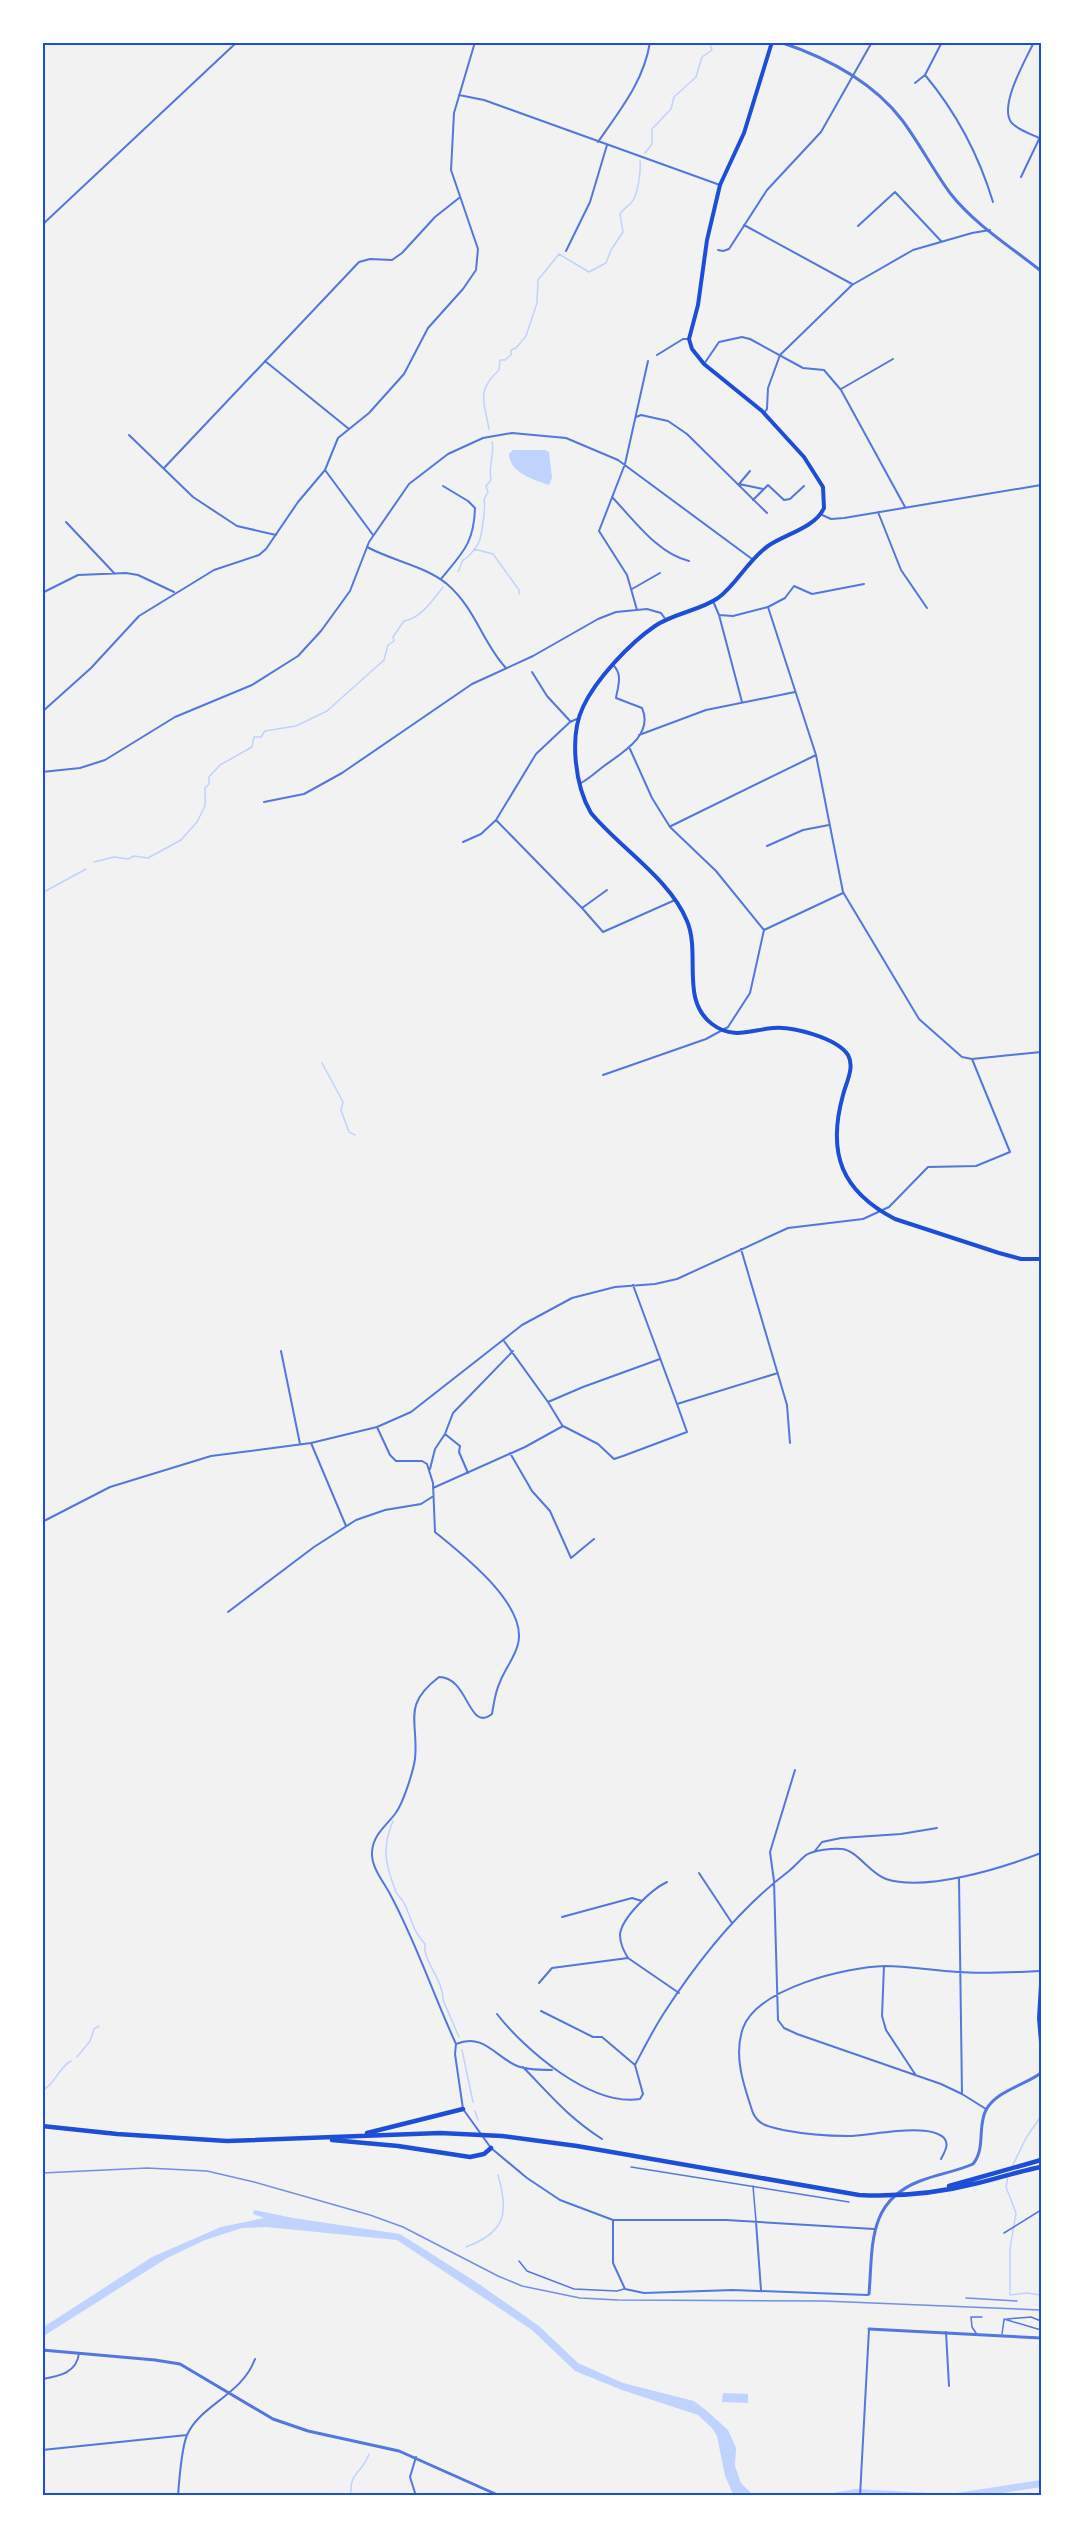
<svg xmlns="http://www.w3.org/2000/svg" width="1083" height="2538" viewBox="0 0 1083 2538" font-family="'Noto Sans',sans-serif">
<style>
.water{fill:#bfd3fe}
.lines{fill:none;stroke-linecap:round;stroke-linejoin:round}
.stream{stroke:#bfd3fe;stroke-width:1.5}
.service{stroke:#5277de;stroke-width:1.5}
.minor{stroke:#5277de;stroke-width:2}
.tertiary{stroke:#5277de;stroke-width:3}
.secondary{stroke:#1d4ed8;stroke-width:4}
.primary{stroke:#1d4ed8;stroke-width:4.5}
.rail{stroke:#7290e2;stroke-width:1.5}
.neatline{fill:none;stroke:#1d4ed8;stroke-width:2}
</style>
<rect width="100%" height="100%" fill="#f2f2f2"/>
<path class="water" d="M 513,450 L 545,450 L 549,452 L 552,478 L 549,485 C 534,480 509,472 509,454 Z
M 254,2210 L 293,2218 L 400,2234 L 476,2282 L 539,2326 L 578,2363 L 623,2383 L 694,2401 L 707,2411 L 728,2430 L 736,2448 L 735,2466 L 741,2483 L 753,2495 L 760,2496 L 734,2496 L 725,2476 L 717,2436 L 712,2428 L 698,2415 L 622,2390 L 575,2371 L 532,2330 L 397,2240 L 267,2227 L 242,2228 L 205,2240 L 167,2258 L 42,2337 L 42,2328 L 152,2257 L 221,2227 L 264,2218 L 253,2214 Z
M 723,2393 L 748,2394 L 748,2403 L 722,2402 Z
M 1041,2480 L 1041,2487 L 983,2496 L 815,2496 L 856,2489 L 950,2494 Z"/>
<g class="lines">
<path class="stream" d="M 645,153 L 652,144 L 652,129 L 671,109 L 674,97 L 696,77 L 702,57 L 712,50 L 709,42
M 489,429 C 484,401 476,391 499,370 L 500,360 L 505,360 L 511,355 L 511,350 L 516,348 L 526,336 L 537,303 L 538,280 L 559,254 L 589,272 L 606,263 L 611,250 L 623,232 L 620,214 C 623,209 627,207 631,203 C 638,196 641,171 640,161
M 474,549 L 493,554 L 519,590 L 519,594
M 458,572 L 463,560 C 468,558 477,547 479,542 C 482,535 486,505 484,499 L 488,492 L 486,486 L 491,480 C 488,465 495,453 492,442
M 94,862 L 114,857 L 128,859 L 134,856 L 148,858 L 181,840 L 197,822 L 205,806 L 205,788 L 209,784 L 209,777 L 220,765 L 252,747 L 254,737 L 261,737 L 265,731 L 296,726 L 327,711 L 384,660 L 388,645 L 394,641 L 393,637 L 404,621 C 421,618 432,601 443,587
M 42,893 L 86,869
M 322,1063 L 343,1102 L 341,1110 L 349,1132 L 355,1135
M 393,1821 C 381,1849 386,1866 396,1892 C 398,1896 402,1899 404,1903 C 412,1919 412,1930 425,1944 C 422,1960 444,1981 443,2000 L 459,2037
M 462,2050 L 473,2102
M 77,2057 L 90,2041 L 94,2029 L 99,2026
M 42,2090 C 54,2086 58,2068 71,2061
M 475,2111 L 478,2120
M 1012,2167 L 1026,2138 L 1041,2116
M 1008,2176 L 1006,2187 L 1016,2213 L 1010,2249 L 1010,2295 L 1027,2293 L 1041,2295
M 466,2247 C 506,2232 509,2213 498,2175
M 351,2496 C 349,2471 362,2474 369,2454"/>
<path class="service" d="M 631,2167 L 849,2202
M 753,2186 L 756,2221
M 1004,2233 L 1041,2210
M 519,2261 L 527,2271 L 574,2289 L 617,2291 L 624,2289
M 1004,2319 L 1041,2330
M 1007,2319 L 1031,2317 L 1041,2321
M 976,2333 L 972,2327 L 971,2317 L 982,2317
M 1002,2334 L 1004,2320"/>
<path class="minor" d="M 942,42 L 925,75 C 956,112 979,156 993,202
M 1034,42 C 1026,59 999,105 1011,122 C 1016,129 1031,134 1039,138
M 915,83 L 925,75
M 459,95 L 484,100 L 720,185
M 598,142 C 620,110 644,81 650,42
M 1021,177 L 1041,135
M 42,225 L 237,42
M 744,225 L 852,284
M 858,226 L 895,192 L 941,241
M 718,250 L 723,251 L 729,249 L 767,190 L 821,132 L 872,42
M 566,251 L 590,202 L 607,145
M 657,355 L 683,339 L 689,339
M 265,361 L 349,429
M 704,364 L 719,342 L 742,337 L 750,339 L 803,368 L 824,370 L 841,390 L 905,507
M 841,389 L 893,359
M 764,413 L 767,409 L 768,388 L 780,355 L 852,285 L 913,250 L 972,233 L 990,230
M 636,417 L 641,415 L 668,421 L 687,434 L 767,513
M 129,435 L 193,497 L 237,526 L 276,535
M 164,468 L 359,262 L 370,259 L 392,260 L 402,253 L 435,217 L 459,198
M 325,470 L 373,535
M 750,471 L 739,484 L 763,489
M 612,497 C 634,520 658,554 689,561
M 753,500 L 768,485 L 784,500 L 790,499 L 804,486
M 878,512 L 901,570 L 927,608
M 820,514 L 831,519 L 844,518 L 1041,485
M 66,522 L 115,574
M 367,547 C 393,561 425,566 447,584 C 476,609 483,644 506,668
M 441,579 C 462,553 474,544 475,508 L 468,501 L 443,486
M 632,589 L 660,573
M 42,593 L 78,575 L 126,573 L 138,575 L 174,592
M 713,601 L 719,615 L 733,616 L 768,607 L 816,755 L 843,892 L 919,1019 L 962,1057 L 972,1059 L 1041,1052
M 768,607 L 785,598 L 794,586 L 812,594 L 864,584
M 637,610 L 627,575 L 599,531 L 625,464 L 648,361
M 719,615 L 742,702
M 532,672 L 547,696 L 571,722
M 42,712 L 91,668 L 139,616 L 214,570 L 259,555 L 266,549 L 298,502 L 325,470 L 338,438 L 369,413 L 404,374 L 428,328 L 463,289 L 476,270 L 478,249 L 451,170 L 454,113 L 475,42
M 639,735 L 706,710 L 795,692
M 42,772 L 80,768 L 105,760 L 175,717 L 252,685 L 298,656 L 321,631 L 350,591 L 369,542 L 409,484 L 448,454 L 483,438 L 512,433 L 566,438 L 618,460 L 752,559
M 581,783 C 590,778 596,772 604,766 C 622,753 654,735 642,708 L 616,698 C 618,686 623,674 613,665
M 264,802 L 304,794 L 342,773 L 472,684 L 533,656 L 598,619 L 616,612 L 647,609 L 661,613 L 666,620
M 496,820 L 582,908 L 607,890
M 671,826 L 816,755
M 463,842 L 481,834 L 496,820 L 536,754 L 570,722 L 579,718
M 767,846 L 803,830 L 829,825
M 582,908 L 603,932 L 675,900
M 764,930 L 843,893
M 603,1075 L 706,1039 L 728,1027 L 750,993 L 764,930 L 716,871 L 670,827 L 652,798 L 630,749
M 741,1249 L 787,1405 L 790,1443
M 633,1285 L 677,1404
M 504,1341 L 548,1402 L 583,1387 L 660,1359
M 281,1351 L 300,1444
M 548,1402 L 562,1425
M 377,1427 L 390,1455 L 396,1461 L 422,1461 L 427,1464 L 433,1483 L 435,1532 C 462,1554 528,1605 518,1644 C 515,1657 505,1669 500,1682 C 495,1692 494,1703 492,1714 C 468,1733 469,1677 439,1677 C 401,1706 419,1721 415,1759 C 413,1772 403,1804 395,1814 C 385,1827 373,1835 372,1852 C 371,1867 383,1881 390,1894 C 416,1942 433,1994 456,2044 L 455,2054 L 463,2109 L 491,2148 L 527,2178 L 560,2200 L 613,2220 L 726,2220 L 874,2229
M 445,1434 L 460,1446 L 459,1452 L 468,1473
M 311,1443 L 346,1526
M 510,1453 L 532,1491 L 550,1511 L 571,1558 L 594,1539
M 430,1469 L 435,1449 L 445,1434 L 453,1413 L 513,1351
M 433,1488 L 525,1447 L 563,1426 L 598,1444 L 614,1459 L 623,1456 L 687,1432 L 677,1404 L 778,1373
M 42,1522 L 110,1487 L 211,1456 L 311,1443 L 377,1427 L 411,1412 L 522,1325 L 572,1298 L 615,1287 L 655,1284 L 677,1279 L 788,1228 L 863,1219 L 889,1207 L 928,1167 L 976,1166 L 1010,1152 L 972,1059
M 228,1612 L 314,1547 L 356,1520 L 385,1510 L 421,1504 L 432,1497
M 795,1770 L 770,1852 L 774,1881 L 778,2020 L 784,2028 L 797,2034 L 941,2084 L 962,2094 L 986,2109
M 814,1852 L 822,1842 L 841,1838 L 901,1834 L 937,1828
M 699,1873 L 732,1923
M 959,1878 L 962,2094
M 562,1917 L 632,1898 L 642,1901
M 628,1958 C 624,1951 620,1944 620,1935 C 621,1918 652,1889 667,1882
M 884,1966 L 882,2016 L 886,2030 L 915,2074
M 539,1983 L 552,1968 L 628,1958 L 679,1993
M 541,2011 L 593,2037 L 602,2037 L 635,2065
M 497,2014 C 525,2050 591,2107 640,2099 L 643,2094 L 635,2065 C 644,2048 653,2030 664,2013 C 697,1962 740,1908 789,1871 C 795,1866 800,1860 806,1855 C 814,1850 833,1848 842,1849 C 858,1851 869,1873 886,1879 C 926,1892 1002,1868 1041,1853
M 456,2044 C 483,2033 494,2055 515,2065 C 525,2070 542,2070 552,2070
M 523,2067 C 551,2096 568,2117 602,2139
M 941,2159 C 944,2153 950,2144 944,2138 C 928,2122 870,2136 848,2136 C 826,2136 804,2134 783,2130 C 770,2127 759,2126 753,2113 C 744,2086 733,2056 743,2028 C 758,1988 846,1967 885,1966 C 909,1966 934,1971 958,1972 C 986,1974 1014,1972 1041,1971
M 613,2220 L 613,2263 L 625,2289 L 644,2293 L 733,2290 L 868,2295
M 756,2222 L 761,2290
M 946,2332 L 949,2386
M 42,2379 C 59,2376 77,2373 79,2353
M 42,2450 L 187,2435
M 416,2457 L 410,2477 L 416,2496
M 178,2496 C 179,2482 182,2447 187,2435 C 200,2405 242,2395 255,2359
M 860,2496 L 869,2329"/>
<path class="tertiary" d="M 780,42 C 825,57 873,82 902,120 C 920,144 933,170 950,193 C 974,224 1011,247 1041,271
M 869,2294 C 873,2246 867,2201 920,2181 C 937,2174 955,2172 973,2164 C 986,2148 977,2127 986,2110 C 996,2091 1025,2085 1041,2073
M 869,2329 L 1041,2338
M 42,2350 L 155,2360 L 180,2364 L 273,2419 L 308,2431 L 399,2451 L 500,2496"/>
<path class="secondary" d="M 772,42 L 744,133 L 720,185 L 707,240 L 698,305 L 689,339 L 692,349 L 704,364 L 762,411 L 804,457 L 823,487 L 824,508 C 815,528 785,534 768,546 C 748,560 736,585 718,598 C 699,611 674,613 655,626 C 630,643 596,679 583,707 C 569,736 575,786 591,813 C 620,848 670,879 687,921 C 701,954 680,1000 712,1024 C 733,1040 750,1030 773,1028 C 792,1026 837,1038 848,1055 C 855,1067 846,1083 843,1095 C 827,1153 841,1191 895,1219 L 999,1253 L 1021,1259 L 1041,1259
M 1041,1984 L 1039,2018 L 1041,2042"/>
<path class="primary" d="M 42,2126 L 117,2134 L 227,2141 L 440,2133 L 502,2136 L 577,2146 L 859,2195 C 899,2197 939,2193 978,2183 C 999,2178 1020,2171 1041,2167
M 367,2133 L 463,2109
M 332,2140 L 398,2146 L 470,2157 L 484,2154 L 491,2148
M 949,2186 L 1041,2160"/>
<path class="rail" d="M 42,2173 L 147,2168 L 207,2171 L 254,2182 L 370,2215 L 403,2227 L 498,2276 L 522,2286 L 580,2298 L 618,2300 L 824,2301 L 1041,2310
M 966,2298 L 1017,2301"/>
</g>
<rect width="1083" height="2538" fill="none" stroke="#ffffff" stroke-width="87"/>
<rect x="44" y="44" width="996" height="2450" class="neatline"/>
</svg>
